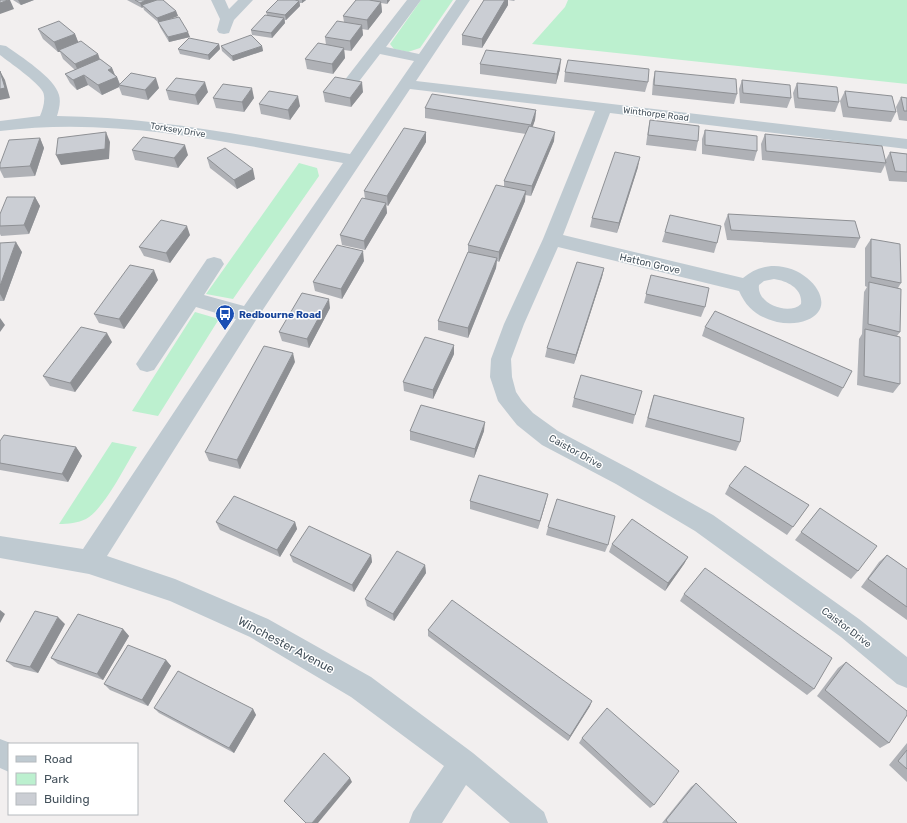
<svg xmlns="http://www.w3.org/2000/svg" width="907" height="823" viewBox="0 0 907 823" font-family="Rubik,sans-serif">
<style>
.green{fill:#bcf0cf}
.lines{fill:none;stroke-linecap:round;stroke-linejoin:round}
.minor{fill:#bfcad1;fill-rule:evenodd}
.wall{fill:#afb1b6}
.shaded-wall{fill:#8e9094}
.building{fill:#cbced4;stroke:#8e9094}
.labels{text-anchor:middle;stroke-width:3;stroke-linejoin:round;paint-order:stroke}
.far-street-label{font-size:9px;fill:#46535d;stroke:#fff}
.street-label{font-size:10px;fill:#46535d;stroke:#fff}
.transit-label{font-size:10px;font-weight:bold;fill:#164399;stroke:#fff;text-anchor:start}
.near-street-label{font-size:12px;fill:#46535d;stroke:#fff}
</style>
<rect width="100%" height="100%" fill="#f2efef"/>
<path class="green" d="M 421,0 L 453,0 L 420,48 L 408,52 L 394,49 L 390,44 Z
M 568,0 L 907,0 L 907,84 L 532,44 L 565,7 Z
M 299,163 L 317,168 L 319,176 L 233,299 L 206,294 Z
M 195,312 L 219,319 L 158,416 L 132,411 Z
M 112,442 L 137,447 C 125,466 105,508 86,519 C 78,523 68,524 59,524 Z"/>
<g class="lines">
<path class="minor" d="M 211,0 L 225,0 L 229,9 L 238,0 L 253,0 L 234,20 L 229,33 L 224,34 L 219,33 L 217,30 L 220,19 Z
M 407,0 L 421,0 L 386,47 L 419,54 L 456,0 L 470,0 L 416,81 L 907,139 L 907,149 L 610,113 L 563,235 L 743,278 C 787,240 850,303 807,320 C 798,324 787,324 777,322 C 758,317 747,309 739,291 L 558,247 L 524,324 L 511,359 L 512,377 L 516,392 L 522,401 L 533,413 L 558,431 L 632,470 L 713,515 L 859,619 L 907,657 L 907,688 L 897,684 L 841,637 L 695,531 L 616,484 L 542,445 L 517,425 L 498,401 L 490,377 L 491,359 L 504,324 L 543,239 L 595,111 L 410,89 L 256,320 L 107,556 L 175,579 L 268,619 L 371,677 L 473,753 L 544,812 L 548,823 L 510,823 L 466,785 L 442,823 L 409,823 L 413,812 L 444,766 L 351,697 L 250,637 L 170,601 L 89,574 L 0,558 L 0,536 L 83,549 L 236,319 L 196,307 L 154,370 L 147,372 L 140,370 L 136,364 L 140,358 L 207,259 L 214,257 L 221,259 L 224,264 L 204,295 L 244,306 L 343,163 C 230,143 115,116 0,131 L 0,121 L 40,116 C 43,109 46,99 43,92 C 37,81 10,63 0,55 L 0,45 L 6,46 C 20,56 55,78 59,95 C 61,102 59,109 57,116 C 156,117 252,137 350,154 L 414,61 L 380,54 L 357,84 L 352,86 L 347,84 L 344,81 ZM 774,279 C 788,281 803,289 801,304 C 789,316 756,304 759,285 L 764,281 Z
M 0,739 L 13,744 L 9,744 L 9,772 L 0,768 Z"/>
</g>
<path class="wall" d="M 13,0 L 34,0 L 21,5 Z
M 127,0 L 163,0 L 176,11 L 178,16 L 170,19 L 190,37 L 169,42 L 160,27 L 159,23 L 144,10 L 143,7 L 142,8 Z
M 278,0 L 306,0 L 302,3 L 300,3 L 300,6 L 286,20 L 285,20 L 285,23 L 272,38 L 252,35 L 251,30 L 267,15 L 266,12 Z
M 356,0 L 390,0 L 387,4 L 381,3 L 382,12 L 368,30 L 362,29 L 363,35 L 351,51 L 344,50 L 345,58 L 333,74 L 307,69 L 305,59 L 326,45 L 325,37 L 344,22 L 343,16 Z
M 484,0 L 515,0 L 514,1 L 508,0 L 508,5 L 482,48 L 462,45 L 462,35 Z
M 38,29 L 75,34 L 78,42 L 98,54 L 100,59 L 112,68 L 115,75 L 117,77 L 120,84 L 159,88 L 148,100 L 122,95 L 119,87 L 102,95 L 88,85 L 77,90 L 70,83 L 65,74 L 75,70 L 63,59 L 60,52 L 58,52 L 43,39 Z
M 219,44 L 220,49 L 209,60 L 180,54 L 178,49 Z
M 221,46 L 262,46 L 263,51 L 233,61 L 222,51 Z
M 480,64 L 560,69 L 556,84 L 480,74 Z
M 655,71 L 737,94 L 734,104 L 652,95 L 653,80 Z
M 565,72 L 648,82 L 645,92 L 564,82 Z
M 742,80 L 791,98 L 787,108 L 740,103 L 739,89 Z
M 797,83 L 839,102 L 835,112 L 795,108 L 793,93 Z
M 166,90 L 208,92 L 198,105 L 169,100 Z
M 845,91 L 896,112 L 891,122 L 843,117 L 840,101 Z
M 323,92 L 363,92 L 351,107 L 325,102 Z
M 901,97 L 907,98 L 907,121 L 899,120 L 896,107 Z
M 213,98 L 254,98 L 244,112 L 216,108 Z
M 259,104 L 300,106 L 290,120 L 261,114 Z
M 425,108 L 536,110 L 535,120 L 532,127 L 554,141 L 531,196 L 525,195 L 525,201 L 499,262 L 497,261 L 496,268 L 468,338 L 438,330 L 438,321 L 468,253 L 468,245 L 504,187 L 504,181 L 526,134 L 425,118 Z
M 650,120 L 698,141 L 696,151 L 646,145 L 648,130 Z
M 705,130 L 757,151 L 754,161 L 702,154 L 702,139 Z
M 426,132 L 426,142 L 388,206 L 386,205 L 387,213 L 365,250 L 342,245 L 340,235 L 365,199 L 364,191 Z
M 765,134 L 885,161 L 890,152 L 907,154 L 907,182 L 889,181 L 885,165 L 881,173 L 762,160 L 761,144 Z
M 40,138 L 44,148 L 35,176 L 4,178 L 0,170 L 0,164 Z
M 132,150 L 188,155 L 178,168 L 135,160 Z
M 207,158 L 255,179 L 237,189 L 210,168 Z
M 638,167 L 617,233 L 590,227 L 592,218 Z
M 35,197 L 40,206 L 29,234 L 1,236 L 0,234 L 0,214 Z
M 728,214 L 860,238 L 855,248 L 727,240 L 724,224 Z
M 670,215 L 717,243 L 714,253 L 662,242 Z
M 190,235 L 170,263 L 144,256 L 139,247 Z
M 871,239 L 901,283 L 898,288 L 900,332 L 897,336 L 900,384 L 893,393 L 857,385 L 859,339 L 862,334 L 864,292 L 867,287 L 865,286 L 865,248 Z
M 0,243 L 22,252 L 4,301 L 0,301 Z
M 364,261 L 342,299 L 315,291 L 313,282 Z
M 604,268 L 602,277 L 574,364 L 545,357 L 547,348 Z
M 651,275 L 705,307 L 701,317 L 644,303 Z
M 158,280 L 124,329 L 99,323 L 94,314 Z
M 330,308 L 309,348 L 282,341 L 279,332 Z
M 705,327 L 843,388 L 838,397 L 702,336 Z
M 112,342 L 75,392 L 50,386 L 43,376 Z
M 454,354 L 433,399 L 404,391 L 403,382 Z
M 295,362 L 240,469 L 209,461 L 205,452 Z
M 654,395 L 740,442 L 736,451 L 645,427 L 651,404 Z
M 574,398 L 635,415 L 633,424 L 572,407 Z
M 410,431 L 484,431 L 474,458 L 410,440 Z
M 0,441 L 76,447 L 82,456 L 68,482 L 0,470 Z
M 729,486 L 809,505 L 787,535 L 725,494 Z
M 470,501 L 546,502 L 538,529 L 470,509 Z
M 820,508 L 858,571 L 851,579 L 795,540 Z
M 216,522 L 295,522 L 297,529 L 280,557 L 220,530 Z
M 548,527 L 608,545 L 605,552 L 546,535 Z
M 612,544 L 688,557 L 684,564 L 665,591 L 609,552 Z
M 290,555 L 371,555 L 372,562 L 354,592 L 293,562 Z
M 887,555 L 907,569 L 907,620 L 861,587 L 879,562 Z
M 425,565 L 426,573 L 394,621 L 367,606 L 365,599 Z
M 684,594 L 814,689 L 807,695 L 680,601 Z
M 65,624 L 38,673 L 14,667 L 6,661 Z
M 123,629 L 129,636 L 103,680 L 58,664 L 51,658 Z
M 428,630 L 590,706 L 568,741 L 428,636 Z
M 166,660 L 171,666 L 148,706 L 110,690 L 104,684 Z
M 846,662 L 889,743 L 880,748 L 817,696 L 838,668 Z
M 154,708 L 253,709 L 256,715 L 234,753 L 159,713 Z
M 582,738 L 654,805 L 650,808 L 579,743 Z
M 907,743 L 907,782 L 889,765 Z
M 696,783 L 737,823 L 662,823 L 691,787 Z"/>
<path class="shaded-wall" d="M 8,0 L 10,0 L 14,9 L 0,14 L 0,3 Z
M 18,0 L 34,0 L 21,5 Z
M 146,0 L 158,0 L 142,5 L 143,7 L 142,8 L 140,3 Z
M 302,0 L 306,0 L 302,3 Z
M 387,0 L 390,0 L 387,4 Z
M 505,0 L 508,0 L 508,5 L 482,48 L 482,39 Z
M 299,1 L 300,6 L 286,20 L 285,15 Z
M 381,2 L 382,12 L 368,30 L 367,20 Z
M 176,11 L 178,16 L 159,23 L 157,18 Z
M 284,18 L 285,23 L 272,38 L 271,33 Z
M 362,25 L 363,35 L 351,51 L 350,41 Z
M 188,32 L 190,37 L 169,42 L 168,37 Z
M 75,34 L 79,44 L 59,50 L 60,52 L 58,52 L 54,42 Z
M 219,44 L 220,49 L 209,60 L 208,55 Z
M 262,46 L 263,51 L 233,61 L 232,56 Z
M 344,48 L 345,58 L 333,74 L 332,64 Z
M 98,54 L 101,64 L 79,73 L 75,64 Z
M 561,59 L 560,69 L 556,84 L 557,74 Z
M 112,68 L 116,78 L 117,77 L 120,85 L 119,85 L 119,87 L 102,95 L 98,85 L 108,70 Z
M 0,71 L 5,80 L 10,98 L 0,100 Z
M 84,75 L 88,85 L 77,90 L 73,80 Z
M 156,78 L 159,88 L 148,100 L 145,90 Z
M 205,82 L 208,92 L 198,105 L 195,95 Z
M 362,82 L 363,92 L 351,107 L 350,98 Z
M 252,88 L 254,98 L 244,112 L 242,102 Z
M 298,96 L 300,106 L 290,120 L 288,110 Z
M 536,110 L 535,120 L 530,135 L 531,125 Z
M 106,132 L 110,142 L 109,159 L 61,165 L 56,155 Z
M 426,132 L 426,142 L 388,206 L 387,196 Z
M 555,132 L 554,141 L 531,196 L 532,186 Z
M 40,138 L 44,148 L 35,176 L 30,166 Z
M 185,145 L 188,155 L 178,168 L 174,158 Z
M 640,157 L 638,167 L 617,233 L 619,223 Z
M 253,169 L 255,179 L 237,189 L 234,180 Z
M 526,191 L 525,201 L 499,262 L 499,252 Z
M 35,197 L 40,206 L 29,234 L 24,225 Z
M 386,203 L 387,213 L 365,250 L 364,241 Z
M 187,226 L 190,235 L 170,263 L 166,253 Z
M 16,242 L 22,252 L 4,301 L 0,294 L 0,286 Z
M 363,251 L 364,261 L 342,299 L 341,289 Z
M 497,258 L 496,268 L 468,338 L 468,328 Z
M 604,268 L 602,277 L 574,364 L 576,355 Z
M 154,270 L 158,280 L 124,329 L 119,319 Z
M 329,299 L 330,308 L 309,348 L 307,339 Z
M 0,318 L 5,325 L 0,332 Z
M 107,333 L 112,342 L 75,392 L 70,383 Z
M 454,345 L 454,354 L 433,399 L 433,390 Z
M 293,353 L 295,362 L 240,469 L 237,460 Z
M 485,422 L 484,431 L 474,458 L 475,449 Z
M 76,447 L 82,456 L 68,482 L 62,474 Z
M 548,494 L 546,502 L 538,529 L 540,521 Z
M 295,522 L 297,529 L 280,557 L 277,550 Z
M 371,555 L 372,562 L 354,592 L 352,585 Z
M 688,557 L 684,564 L 665,591 L 668,583 Z
M 425,565 L 426,573 L 394,621 L 393,614 Z
M 0,610 L 5,614 L 0,623 Z
M 58,617 L 65,624 L 38,673 L 30,667 Z
M 123,629 L 129,636 L 103,680 L 97,674 Z
M 166,660 L 171,666 L 148,706 L 142,700 Z
M 592,701 L 590,706 L 568,741 L 570,736 Z
M 253,709 L 256,715 L 234,753 L 229,748 Z
M 350,778 L 352,782 L 318,823 L 312,823 Z"/>
<path class="building" d="M 0,0 L 8,0 L 0,3 Z
M 135,0 L 146,0 L 140,3 Z
M 157,0 L 163,0 L 176,11 L 157,18 L 142,5 Z
M 278,0 L 295,0 L 299,1 L 285,15 L 266,12 Z
M 356,0 L 369,0 L 381,2 L 367,20 L 343,16 Z
M 484,0 L 505,0 L 482,39 L 462,35 Z
M 265,15 L 284,18 L 271,33 L 251,30 Z
M 179,17 L 188,32 L 168,37 L 158,22 Z
M 59,21 L 75,34 L 54,42 L 38,29 Z
M 337,21 L 362,25 L 350,41 L 325,37 Z
M 251,35 L 262,46 L 232,56 L 221,46 Z
M 189,38 L 219,44 L 208,55 L 178,49 Z
M 81,41 L 98,54 L 75,64 L 59,50 Z
M 318,43 L 344,48 L 332,64 L 305,59 Z
M 486,50 L 561,59 L 557,74 L 480,64 Z
M 100,59 L 112,68 L 108,70 L 117,77 L 98,85 L 84,75 L 73,80 L 65,74 Z
M 568,60 L 649,69 L 648,82 L 565,72 Z
M 0,71 L 5,88 L 0,89 Z
M 655,71 L 736,79 L 737,94 L 654,85 Z
M 131,73 L 156,78 L 145,90 L 119,85 Z
M 335,77 L 362,82 L 350,98 L 323,92 Z
M 176,78 L 205,82 L 195,95 L 166,90 Z
M 742,80 L 790,85 L 791,98 L 743,93 Z
M 797,83 L 837,87 L 839,102 L 798,98 Z
M 223,84 L 252,88 L 242,102 L 213,98 Z
M 269,91 L 298,96 L 288,110 L 259,104 Z
M 845,91 L 892,96 L 896,112 L 848,107 Z
M 432,94 L 536,110 L 531,125 L 425,108 Z
M 901,97 L 907,98 L 907,111 L 904,111 Z
M 650,120 L 699,126 L 698,141 L 648,135 Z
M 529,126 L 555,132 L 532,186 L 504,181 Z
M 404,128 L 426,132 L 387,196 L 364,191 Z
M 705,130 L 757,136 L 757,151 L 705,145 Z
M 106,132 L 105,149 L 56,155 L 58,138 Z
M 765,134 L 882,146 L 886,163 L 766,151 Z
M 143,137 L 185,145 L 174,158 L 132,150 Z
M 40,138 L 30,166 L 0,168 L 0,164 L 9,140 Z
M 225,148 L 253,169 L 234,180 L 207,158 Z
M 615,152 L 640,157 L 619,223 L 592,218 Z
M 890,152 L 907,154 L 907,172 L 895,171 Z
M 496,185 L 526,191 L 499,252 L 468,245 Z
M 7,197 L 35,197 L 24,225 L 0,226 L 0,214 Z
M 362,198 L 386,203 L 364,241 L 340,235 Z
M 728,214 L 855,221 L 860,238 L 731,230 Z
M 670,215 L 721,226 L 717,243 L 665,232 Z
M 161,220 L 187,226 L 166,253 L 139,247 Z
M 871,239 L 900,244 L 901,283 L 871,277 Z
M 16,242 L 0,286 L 0,243 Z
M 337,245 L 363,251 L 341,289 L 313,282 Z
M 468,252 L 497,258 L 468,328 L 438,321 Z
M 577,262 L 604,268 L 576,355 L 547,348 Z
M 130,265 L 154,270 L 119,319 L 94,314 Z
M 651,275 L 709,288 L 705,307 L 646,294 Z
M 869,282 L 901,289 L 900,332 L 868,324 Z
M 302,293 L 329,299 L 307,339 L 279,332 Z
M 715,311 L 852,371 L 843,388 L 705,327 Z
M 81,327 L 107,333 L 70,383 L 43,376 Z
M 865,329 L 900,337 L 900,384 L 864,376 Z
M 425,337 L 454,345 L 433,390 L 403,382 Z
M 264,346 L 293,353 L 237,460 L 205,452 Z
M 581,375 L 642,391 L 635,415 L 574,398 Z
M 654,395 L 744,418 L 740,442 L 648,418 Z
M 421,405 L 485,422 L 475,449 L 410,431 Z
M 4,435 L 76,447 L 62,474 L 0,463 L 0,441 Z
M 745,466 L 809,505 L 793,527 L 729,486 Z
M 479,475 L 548,494 L 540,521 L 470,501 Z
M 234,496 L 295,522 L 277,550 L 216,522 Z
M 557,499 L 615,516 L 608,545 L 548,527 Z
M 820,508 L 877,546 L 858,571 L 801,532 Z
M 632,519 L 688,557 L 668,583 L 612,544 Z
M 309,526 L 371,555 L 352,585 L 290,555 Z
M 397,551 L 425,565 L 393,614 L 365,599 Z
M 887,555 L 907,569 L 907,607 L 868,579 Z
M 705,568 L 832,658 L 814,689 L 684,594 Z
M 452,600 L 592,701 L 570,736 L 428,630 Z
M 35,611 L 58,617 L 30,667 L 6,661 Z
M 78,614 L 123,629 L 97,674 L 51,658 Z
M 128,645 L 166,660 L 142,700 L 104,684 Z
M 846,662 L 907,711 L 907,715 L 889,743 L 825,690 Z
M 178,671 L 253,709 L 229,748 L 154,708 Z
M 607,708 L 679,771 L 654,805 L 582,738 Z
M 907,750 L 907,769 L 898,761 Z
M 324,753 L 350,778 L 312,823 L 306,823 L 284,801 Z
M 696,783 L 737,823 L 668,823 L 666,820 Z"/>
<defs>
<symbol id="bus-pin" viewBox="-11 -11 22 30"><path d="M0 17L-7.5 6A9.5 9.5 0 1 1 7.5 6Z" fill="#1a4fb4" stroke="#fff"/><path d="M-5-6H5V4H4V6H2V4H-2V6H-4V4H-5ZM-3.5-4V0h7V-4ZM-3.5 1.2v1.5H-2V1.2ZM2 1.2v1.5H3.5V1.2Z" fill="#fff"/></symbol>
</defs>
<g fill-rule="evenodd">
<use href="#bus-pin" x="214" y="303" width="22" height="30"/>
</g>
<g class="labels">
<g class="far-street-label">
<text transform="translate(656 114) rotate(7)" y="3">Winthorpe Road</text>
<text transform="translate(178 130) rotate(9)" y="3">Torksey Drive</text>
</g>
<g class="street-label">
<text transform="translate(650 263) rotate(13)" y="4">Hatton Grove</text>
<text transform="translate(576 451) rotate(29)" y="4">Caistor Drive</text>
<text transform="translate(847 627) rotate(37)" y="4">Caistor Drive</text>
</g>
<g class="transit-label">
<text x="239" y="318">Redbourne Road</text>
</g>
<g class="near-street-label">
<text transform="translate(286 645) rotate(28)" y="4">Winchester Avenue</text>
</g>
</g>
<rect x="8" y="743" width="130" height="72" fill="#ffffff" stroke="#b5babe"/>
<rect x="16" y="756" width="20" height="6" fill="#bfcad1" stroke="#b5babe"/>
<text x="44" y="763" font-size="12" fill="#46535d">Road</text>
<rect x="16" y="773" width="20" height="12" fill="#bcf0cf" stroke="#b5babe"/>
<text x="44" y="783" font-size="12" fill="#46535d">Park</text>
<rect x="16" y="793" width="20" height="12" fill="#cbced4" stroke="#b5babe"/>
<text x="44" y="803" font-size="12" fill="#46535d">Building</text>
</svg>
